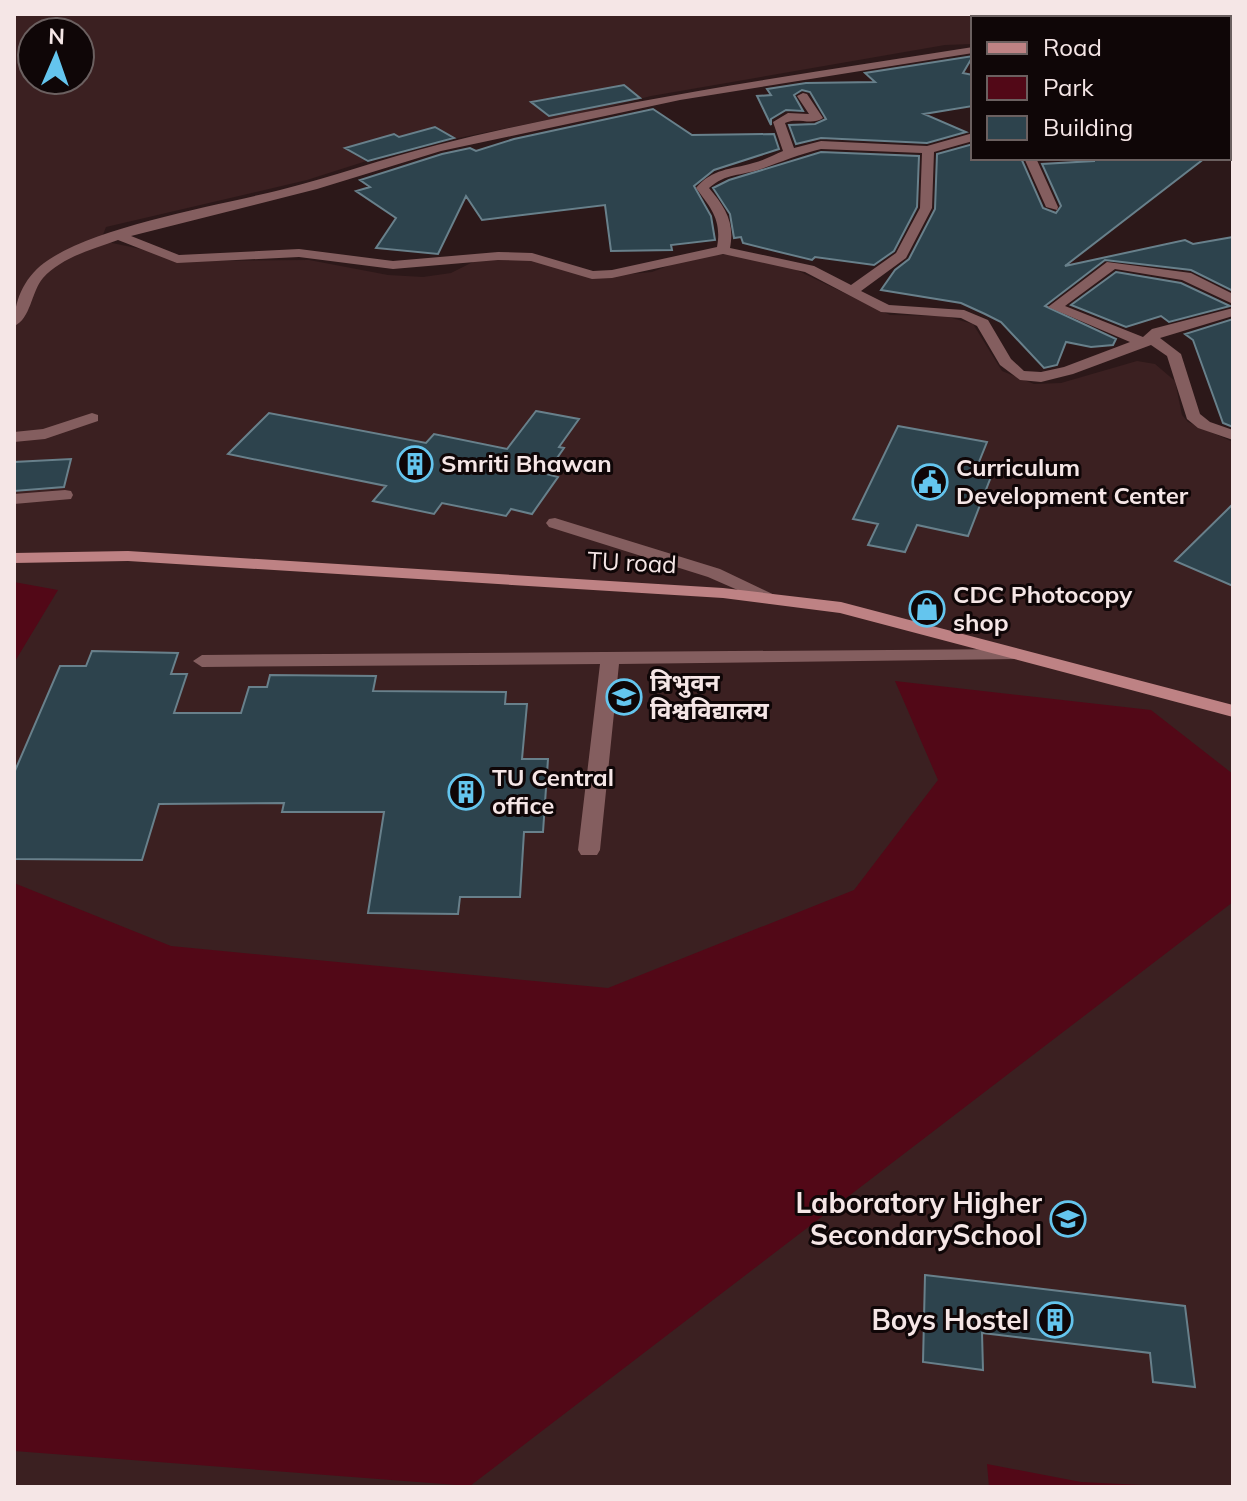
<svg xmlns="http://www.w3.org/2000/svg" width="1247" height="1501" viewBox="0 0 1247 1501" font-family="Mulish,'Noto Sans Devanagari',sans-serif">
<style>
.built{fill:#3b2021;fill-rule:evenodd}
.green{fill:#520817}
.building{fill:#2d434d;stroke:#68808b;stroke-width:2}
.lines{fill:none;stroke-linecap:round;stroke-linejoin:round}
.lane{fill:#845e5f;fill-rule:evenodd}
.street{fill:#845e5f;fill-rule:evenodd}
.secondary{fill:#be8284;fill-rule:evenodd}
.labels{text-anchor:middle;stroke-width:6;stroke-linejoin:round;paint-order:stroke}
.poi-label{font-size:24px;font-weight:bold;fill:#f5e6e6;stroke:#0f0607;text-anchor:start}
.street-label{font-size:24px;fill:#f5e6e6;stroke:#0f0607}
.near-poi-label{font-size:28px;font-weight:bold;fill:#f5e6e6;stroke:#0f0607;text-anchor:end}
</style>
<rect width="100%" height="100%" fill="#2c1819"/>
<path class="built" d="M 14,14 L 1111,14 L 1112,18 L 973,18 L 973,44 L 945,45 L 651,96 L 601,109 L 404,149 L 307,180 L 106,227 L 102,237 L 112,243 L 199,261 L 309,260 L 388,275 L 423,277 L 451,273 L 479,259 L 528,259 L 585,274 L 620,275 L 652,272 L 691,257 L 718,254 L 749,257 L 782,263 L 890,315 L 945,316 L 973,324 L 1002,371 L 1034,384 L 1061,383 L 1137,361 L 1155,364 L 1175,381 L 1182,415 L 1188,422 L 1233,442 L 1233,1487 L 14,1487 ZM 32,32 L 80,32 L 80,80 L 32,80 Z"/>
<path class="green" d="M 14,582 L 58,590 L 14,663 Z
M 895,681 L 1151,710 L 1233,774 L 1233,902 L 470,1486 L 14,1451 L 14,883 L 171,946 L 608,988 L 854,890 L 938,780 Z
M 987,1464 L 1081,1482 L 1182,1487 L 989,1487 Z"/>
<path class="building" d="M 973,56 L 963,73 L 973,75 L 973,106 L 924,114 L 966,132 L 927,143 L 821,138 L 796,144 L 789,125 L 815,124 L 826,119 L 810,92 L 802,90 L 794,95 L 803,111 L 786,110 L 771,119 L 771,125 L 757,96 L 771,95 L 767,89 L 806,83 L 875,82 L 865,73 Z
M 624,85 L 640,98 L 549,116 L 531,102 Z
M 653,109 L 692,135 L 774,134 L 779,149 L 714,170 L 694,186 L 711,216 L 715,240 L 671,245 L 672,250 L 611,251 L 605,205 L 482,220 L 466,196 L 438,254 L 376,248 L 396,218 L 356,191 L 370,187 L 360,180 L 442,154 L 470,148 L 476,151 L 514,139 Z
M 435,127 L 454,138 L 368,161 L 345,148 L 394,134 L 399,137 Z
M 973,144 L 973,158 L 1021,158 L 1043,208 L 1056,213 L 1061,206 L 1042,164 L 1094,161 L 1094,158 L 1205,158 L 1065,266 L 1185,240 L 1193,244 L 1233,237 L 1233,291 L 1191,270 L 1105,260 L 1045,306 L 1116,339 L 1113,345 L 1091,347 L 1066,342 L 1057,365 L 1044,368 L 1001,322 L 985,314 L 961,303 L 881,290 L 895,270 L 909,259 L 935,209 L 937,154 Z
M 821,152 L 919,156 L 917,207 L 894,251 L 874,265 L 815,257 L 812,260 L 743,243 L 741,237 L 734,238 L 730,214 L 713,188 L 729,180 Z
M 1116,272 L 1181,283 L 1230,306 L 1169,322 L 1161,316 L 1126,327 L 1071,305 Z
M 1233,319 L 1233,427 L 1223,423 L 1193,340 L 1185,334 Z
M 536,411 L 579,419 L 559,447 L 564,448 L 546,474 L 558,477 L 532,514 L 511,509 L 506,516 L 442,503 L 434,514 L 373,501 L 386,486 L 228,454 L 269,413 L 426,443 L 434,434 L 507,449 Z
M 898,426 L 987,442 L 979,462 L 994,469 L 968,536 L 917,525 L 905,552 L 868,545 L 878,524 L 853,519 Z
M 71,459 L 64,487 L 14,491 L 14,462 Z
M 1233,504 L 1233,586 L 1175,561 Z
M 92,651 L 178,653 L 171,674 L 187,674 L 174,713 L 241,713 L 249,687 L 267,687 L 270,675 L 376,676 L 373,691 L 506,692 L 505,704 L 527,704 L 522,759 L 548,759 L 543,832 L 524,832 L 520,897 L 460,897 L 458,914 L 368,913 L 384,812 L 282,812 L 284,803 L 159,804 L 142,860 L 14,859 L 14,773 L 60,666 L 86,666 Z
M 925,1275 L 1185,1306 L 1195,1387 L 1153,1382 L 1150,1353 L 982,1333 L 983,1370 L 923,1362 Z"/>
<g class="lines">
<path class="lane" d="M 1024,158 L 1036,158 L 1058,207 L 1057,210 L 1046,207 Z
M 92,413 L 98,415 L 98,421 L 45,439 L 14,442 L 14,432 L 43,429 Z
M 1019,649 L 1028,655 L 1026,659 L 619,664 L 600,850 L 597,855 L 581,855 L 578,850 L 600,664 L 202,667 L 193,661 L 202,655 Z"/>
<path class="street" d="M 1115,14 L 1125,14 L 1127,18 L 1117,18 Z
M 1229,32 L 1233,33 L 1233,39 L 1229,38 Z
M 973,47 L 973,53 L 680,100 L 441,151 L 317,189 L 131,236 L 179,255 L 299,249 L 393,261 L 498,252 L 532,253 L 593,271 L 612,270 L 717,247 C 722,220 711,208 696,188 C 713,168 730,170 753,163 C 763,161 773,155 783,151 L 773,122 L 788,113 L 809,114 L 797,96 L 803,93 L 807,94 L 823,118 C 812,126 797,117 785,123 L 794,148 L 821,141 L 927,146 L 973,133 L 973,141 L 934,152 L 932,208 L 906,258 L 861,291 L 889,305 L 964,310 L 988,320 L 1011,359 L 1024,371 L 1041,372 L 1064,367 L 1130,342 L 1048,307 L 1107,262 L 1191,273 L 1233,294 L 1233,304 L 1182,280 L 1115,269 L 1065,306 L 1143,337 L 1152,329 L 1233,308 L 1233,316 L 1160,338 L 1181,354 L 1200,414 L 1210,422 L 1233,430 L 1233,440 L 1198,428 L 1187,419 L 1167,356 L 1151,345 L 1073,374 L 1041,382 L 1020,380 L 1000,365 L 977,326 L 961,318 L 881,312 L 805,272 L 723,254 L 612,278 L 592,279 L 531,261 L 498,260 L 393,269 L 299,257 L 177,263 L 118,240 C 93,249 62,257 43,278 C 31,292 31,319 14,326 C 14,302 23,279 44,263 C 94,226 216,206 280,190 C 333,177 384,158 437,145 C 613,101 794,75 973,47 ZM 821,149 L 922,153 L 920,208 L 896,253 L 851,285 L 814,266 L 730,248 C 735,222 725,207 709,188 C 726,173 741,176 761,169 C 781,162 800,154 821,149 Z
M 1229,100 L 1233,101 L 1233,107 L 1229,106 Z
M 65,490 L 71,491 L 73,495 L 71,499 L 14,504 L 14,494 Z
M 555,518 L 720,569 L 785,600 L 782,604 L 770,604 L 708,577 L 549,527 L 546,523 L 549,519 Z"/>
<path class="secondary" d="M 128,551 L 723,588 L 841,602 L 1233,705 L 1233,717 L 840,613 L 723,598 L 128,561 L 14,563 L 14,553 Z"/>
</g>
<defs>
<symbol id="building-ring" viewBox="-11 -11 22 22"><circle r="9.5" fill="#0f0607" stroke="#64c5ee" stroke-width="1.5"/><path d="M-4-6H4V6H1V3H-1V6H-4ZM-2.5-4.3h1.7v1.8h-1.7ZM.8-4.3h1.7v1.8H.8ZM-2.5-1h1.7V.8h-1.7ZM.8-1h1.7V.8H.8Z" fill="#64c5ee"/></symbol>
<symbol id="civic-ring" viewBox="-11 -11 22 22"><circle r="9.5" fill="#0f0607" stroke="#64c5ee" stroke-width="1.5"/><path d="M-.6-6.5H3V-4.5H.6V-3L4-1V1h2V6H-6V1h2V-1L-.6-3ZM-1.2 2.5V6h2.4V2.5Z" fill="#64c5ee"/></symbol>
<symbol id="shop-ring" viewBox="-11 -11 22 22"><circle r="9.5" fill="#0f0607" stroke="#64c5ee" stroke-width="1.5"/><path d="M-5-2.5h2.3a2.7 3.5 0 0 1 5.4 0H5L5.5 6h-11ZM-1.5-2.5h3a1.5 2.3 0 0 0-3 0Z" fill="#64c5ee"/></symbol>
<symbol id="university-ring" viewBox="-11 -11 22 22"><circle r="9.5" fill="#0f0607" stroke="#64c5ee" stroke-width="1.5"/><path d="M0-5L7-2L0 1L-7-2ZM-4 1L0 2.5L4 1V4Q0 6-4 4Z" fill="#64c5ee"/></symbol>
<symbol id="school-ring" viewBox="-11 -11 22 22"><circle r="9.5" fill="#0f0607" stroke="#64c5ee" stroke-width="1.5"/><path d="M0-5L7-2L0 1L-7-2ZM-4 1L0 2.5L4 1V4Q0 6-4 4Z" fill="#64c5ee"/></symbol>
</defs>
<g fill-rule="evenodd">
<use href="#building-ring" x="395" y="444" width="40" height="40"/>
<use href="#civic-ring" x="910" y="462" width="40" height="40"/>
<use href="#shop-ring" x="907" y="589" width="40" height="40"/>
<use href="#university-ring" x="604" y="677" width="40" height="40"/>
<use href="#building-ring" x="446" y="772" width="40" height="40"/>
<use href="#school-ring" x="1048" y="1199" width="40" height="40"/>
<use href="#building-ring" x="1035" y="1300" width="40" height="40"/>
</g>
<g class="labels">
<g class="poi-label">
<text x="441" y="472">Smriti Bhawan</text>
<text x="956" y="476">Curriculum<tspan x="956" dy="28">Development Center</tspan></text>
<text x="953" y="603">CDC Photocopy<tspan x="953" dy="28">shop</tspan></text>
<text x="650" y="691">त्रिभुवन<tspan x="650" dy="28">विश्वविद्यालय</tspan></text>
<text x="492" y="786">TU Central<tspan x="492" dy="28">office</tspan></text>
</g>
<g class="street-label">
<text transform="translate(632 563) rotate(3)" y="8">TU road</text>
</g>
<g class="near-poi-label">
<text x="1042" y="1213">Laboratory Higher<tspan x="1042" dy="32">SecondarySchool</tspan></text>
<text x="1029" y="1330">Boys Hostel</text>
</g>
</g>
<rect width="1247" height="1501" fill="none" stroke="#f5e6e6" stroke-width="32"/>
<rect x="971" y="16" width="260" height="144" fill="#0f0607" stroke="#6b6060" stroke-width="2"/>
<rect x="987" y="42" width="40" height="12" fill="#be8284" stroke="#6b6060" stroke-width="2"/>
<text x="1043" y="56" font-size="24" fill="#f5e6e6">Road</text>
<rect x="987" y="76" width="40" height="24" fill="#520817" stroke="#6b6060" stroke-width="2"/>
<text x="1043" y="96" font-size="24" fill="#f5e6e6">Park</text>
<rect x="987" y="116" width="40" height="24" fill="#2d434d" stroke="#6b6060" stroke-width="2"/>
<text x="1043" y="136" font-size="24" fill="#f5e6e6">Building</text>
<g transform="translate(56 56) rotate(2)"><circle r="38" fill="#0f0607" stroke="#6b6060" stroke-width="2"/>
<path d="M0-6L14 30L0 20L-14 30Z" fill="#64c5ee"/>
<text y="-12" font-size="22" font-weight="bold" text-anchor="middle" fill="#f5e6e6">N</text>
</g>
</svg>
